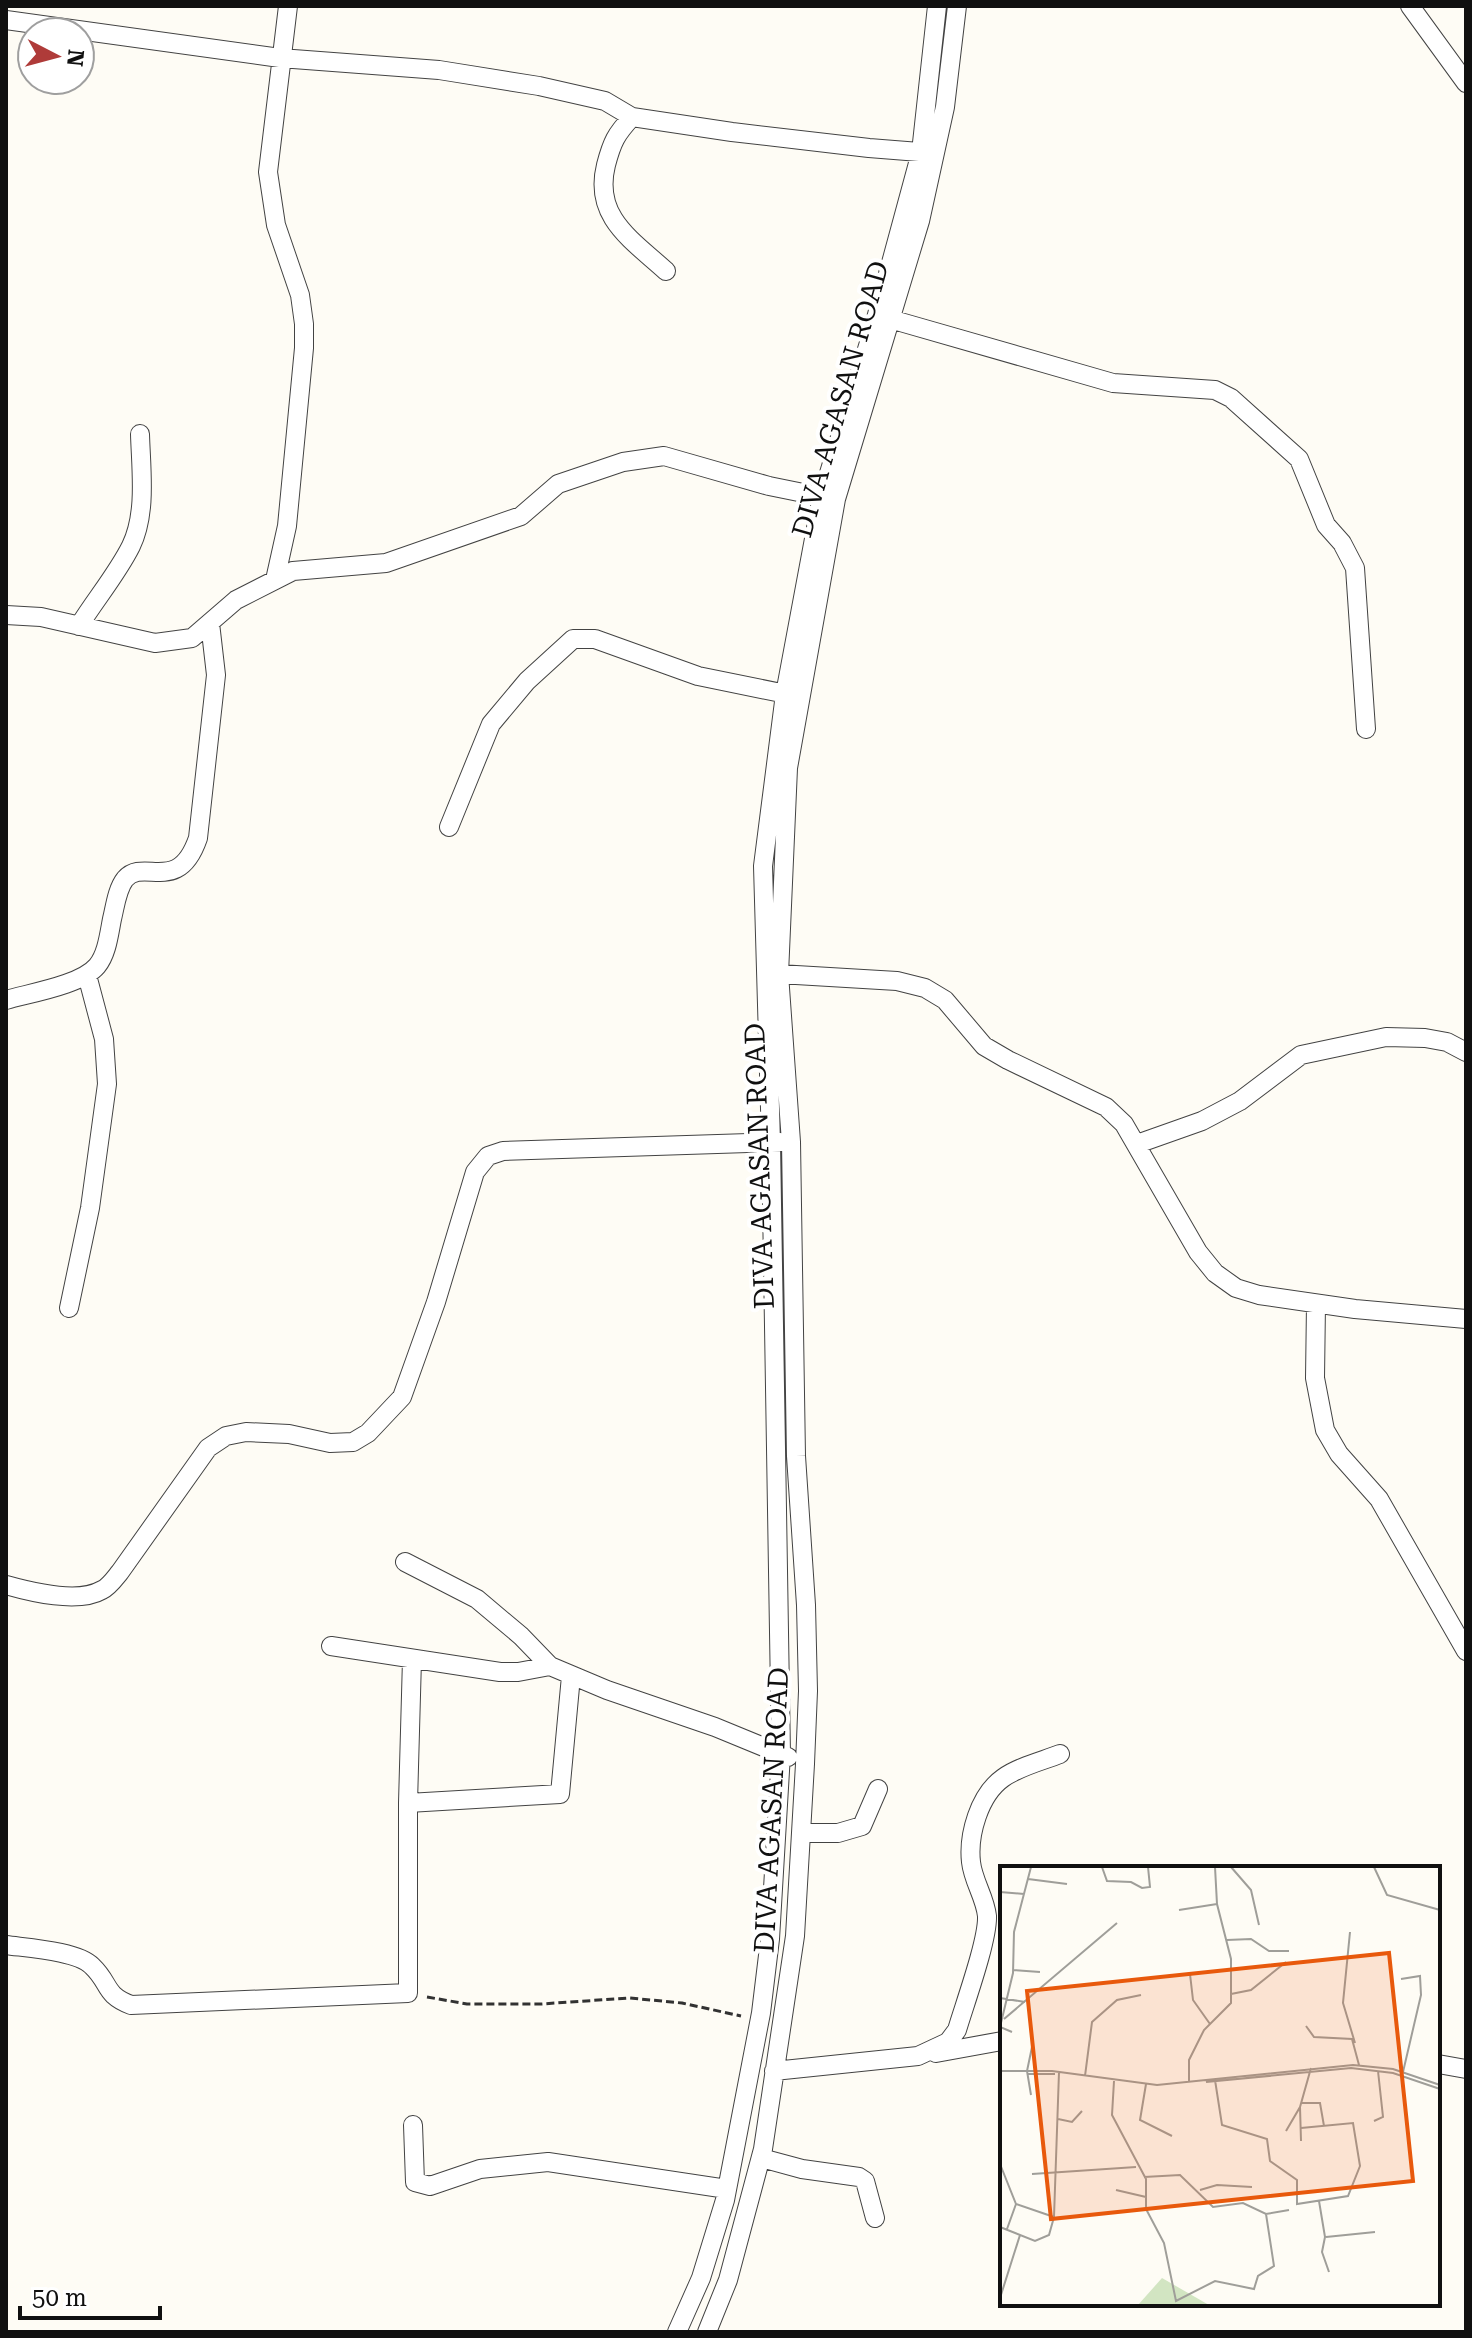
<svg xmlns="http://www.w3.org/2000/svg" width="1472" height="2338" viewBox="0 0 1472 2338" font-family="'Roboto Serif',serif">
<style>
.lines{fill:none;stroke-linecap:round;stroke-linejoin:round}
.minor-casing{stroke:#434343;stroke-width:20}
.path{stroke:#323232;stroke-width:3;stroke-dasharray:8 4;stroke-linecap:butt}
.minor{stroke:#fff;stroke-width:18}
.labels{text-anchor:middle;stroke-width:8;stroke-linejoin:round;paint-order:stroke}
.street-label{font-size:28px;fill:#101010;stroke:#fff}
.inset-road{fill:none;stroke:#9f9e99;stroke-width:2}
.view{fill:#e8590c;fill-opacity:0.15;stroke:#e8590c;stroke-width:4}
.inset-edge{fill:none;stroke:#101010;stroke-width:4}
</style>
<rect width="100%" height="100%" fill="#fefcf5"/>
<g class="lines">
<defs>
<path id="minor" d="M 1410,6 L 1466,83
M 6,20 L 280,58 L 439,70 L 539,86 L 605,101 L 632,117 L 732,132 L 869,148 L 932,153
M 632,117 C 616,134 612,142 606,165 C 593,217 632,240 666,271
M 890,319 L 1113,383 L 1215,390 L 1231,398 L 1299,459 L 1326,525 L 1342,543 L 1355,568 L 1366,729
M 275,580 L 287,526 L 304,348 L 304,324 L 300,295 L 276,225 L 268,172 L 288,6
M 6,615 L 41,617 L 155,643 L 192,638 L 236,600 L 293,571 L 386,563 L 521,516 L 558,484 L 623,462 L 664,456 L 769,486 L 833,499
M 79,626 C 95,600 117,574 131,546 C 147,513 141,470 140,434
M 449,827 L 491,724 L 527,681 L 573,639 L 595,639 L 698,676 L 796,696
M 779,974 L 897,981 L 925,988 L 945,1000 L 984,1046 L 1008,1060 L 1106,1107 L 1124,1124 L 1198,1252 L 1215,1273 L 1236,1288 L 1259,1295 L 1355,1309 L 1466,1319
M 6,1000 C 30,993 81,985 97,966 C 107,954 109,934 112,919 C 115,907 117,889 125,879 C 144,857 178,896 198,838 L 216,675 L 210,623
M 1137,1144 L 1202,1121 L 1240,1101 L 1301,1055 L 1386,1037 L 1425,1038 L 1447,1042 L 1466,1052
M 1316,1304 L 1315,1378 L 1325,1430 L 1339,1454 L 1379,1499 L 1466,1651
M 69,1308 L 90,1208 L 107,1084 L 104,1039 L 87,975
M 405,1562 L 477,1599 L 521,1636 L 550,1666 L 607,1690 L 715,1727 L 788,1757
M 6,1585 C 31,1592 78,1604 102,1590 C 109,1587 115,1578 120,1572 L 208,1448 L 226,1436 L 246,1432 L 289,1434 L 330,1443 L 353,1442 L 368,1433 L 402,1397 L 436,1302 L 475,1172 L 488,1156 L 503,1151 L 780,1142
M 331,1646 L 500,1672 L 518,1672 L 550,1666
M 408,1803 L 560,1794 L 571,1676
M 801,1833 L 838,1833 L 862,1826 L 878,1789
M 6,1945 C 27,1948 78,1951 92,1966 C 111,1984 103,1994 131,2005 L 408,1993 L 408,1803 L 412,1659
M 936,2053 L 1002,2041
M 1438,2064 L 1466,2069
M 774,2071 L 918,2056 L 948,2042 L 957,2030 C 965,2003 988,1940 987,1916 C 985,1897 973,1881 971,1862 C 968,1835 979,1795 1003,1778 C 1018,1767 1042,1761 1060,1754
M 413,2125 L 415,2182 L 430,2186 L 480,2169 L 548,2162 L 727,2189
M 761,2158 L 802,2169 L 859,2177 L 865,2181 L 875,2218
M 677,2332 L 701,2278 L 725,2200 L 761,2013 L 770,1939 L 781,1754 L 771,1143 L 763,866 L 785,694 L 822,496 L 872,333 L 921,152 L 937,6
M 707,2332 L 728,2280 L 763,2149 L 795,1936 L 805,1764 L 808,1691 L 806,1605 L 796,1456 L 791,1142 L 779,974 L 788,768 L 836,499 L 920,221 L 945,107 L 957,6"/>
</defs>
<use href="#minor" class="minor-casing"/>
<path class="path" d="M 427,1997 L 467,2004 L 541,2004 L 629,1998 L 682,2003 L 741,2016"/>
<use href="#minor" class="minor"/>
</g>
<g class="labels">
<g class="street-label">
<text transform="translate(840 399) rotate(-74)" y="10">DIVA AGASAN ROAD</text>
<text transform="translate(759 1166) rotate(-92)" y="10">DIVA AGASAN ROAD</text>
<text transform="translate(771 1810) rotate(-87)" y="10">DIVA AGASAN ROAD</text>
</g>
</g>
<g transform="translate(1000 1866)">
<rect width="440" height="440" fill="#fefcf5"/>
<path d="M 162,412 L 209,439 L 138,439 Z" fill="#d2e5c2"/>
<path class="inset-road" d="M 102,1 L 107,15 L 131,16 L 142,22 L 150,21 L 148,1M 231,1 L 251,24 L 259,59M 374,1 L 387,29 L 440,44M 28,13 L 67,18M 0,26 L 24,28M 179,44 L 217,38M 350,66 L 343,137 L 355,177M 227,74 L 251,73 L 269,85 L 289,85M 13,104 L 40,106M 190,108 L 193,134 L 210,158M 401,113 L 420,110 L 421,129 L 403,206M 231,128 L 251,124 L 286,96M 0,132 L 25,136M 4,153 L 117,57M 306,160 L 314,171 L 352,173 L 359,199M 12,166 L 0,161 L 13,107 L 14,66 L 31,1M 0,205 L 52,205 L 157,219 L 353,199 L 393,203 L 440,219M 28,208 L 55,208M 85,210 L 92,156 L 117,134 L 141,129M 215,214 L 222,259 L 267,273 L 270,295 L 297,314 L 297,338 L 348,330 L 360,300 L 353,257 L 301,262M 114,215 L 112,249 L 146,313 L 146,343 L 164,377 L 176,435 L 215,415 L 254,423 L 258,410 L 274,400 L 266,348M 189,216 L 189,194 L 204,164 L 231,137 L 231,93 L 217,38 L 215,1M 206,216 L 351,202 L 393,207 L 440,223M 146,218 L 140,254 L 172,270M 31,229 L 27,205 L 32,181M 301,237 L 320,237 L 324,260M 300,241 L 301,275M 58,253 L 72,256 L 82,245M 374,255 L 383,251 L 378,205M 286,265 L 300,241 L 311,202M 0,298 L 16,338 L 54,351M 32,308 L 136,301M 144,311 L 180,309 L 213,341 L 243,337 L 266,348 L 289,344M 116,324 L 146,331M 200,324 L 217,319 L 252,321M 319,335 L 325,371 L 322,386 L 329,406M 0,361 L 35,375 L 49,369 L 54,351 L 59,206M 7,363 L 16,338M 326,371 L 375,366M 0,432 L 20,369"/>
<path class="view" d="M 389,87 L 413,315 L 51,353 L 27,125 Z"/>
<rect width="440" height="440" class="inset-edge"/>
</g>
<rect width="1472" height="2338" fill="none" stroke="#101010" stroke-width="16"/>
<g transform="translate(56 56) rotate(96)"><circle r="38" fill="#ffffff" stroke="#9f9f9f" stroke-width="2"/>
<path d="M0-6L14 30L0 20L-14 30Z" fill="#af3b39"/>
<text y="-12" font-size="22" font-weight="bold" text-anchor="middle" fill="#101010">N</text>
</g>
<path d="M20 2306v12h140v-12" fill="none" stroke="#101010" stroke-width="4"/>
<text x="32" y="2306" font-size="24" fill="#101010" stroke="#ffffff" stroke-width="6" paint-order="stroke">50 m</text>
</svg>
